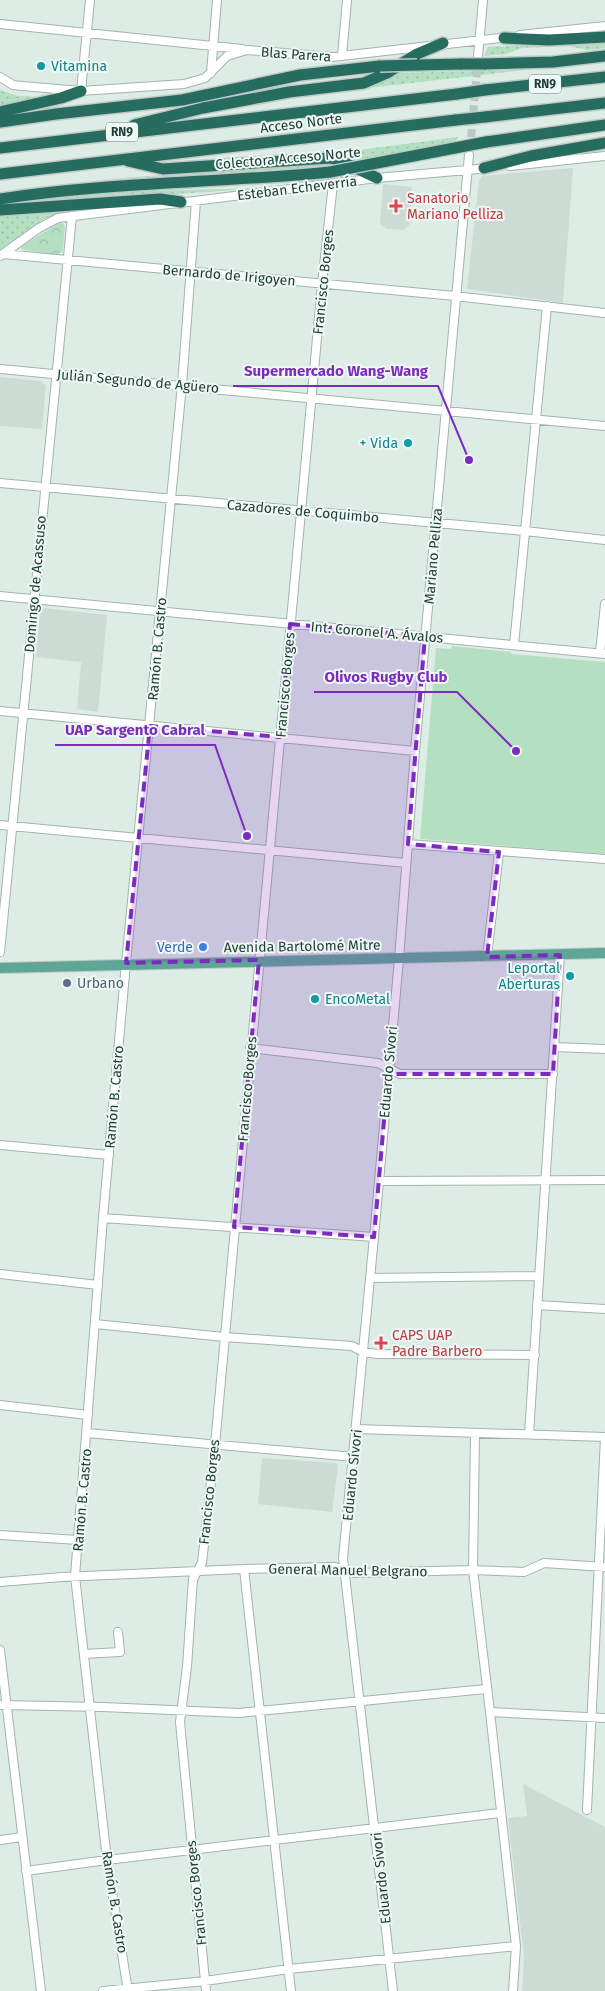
<svg xmlns="http://www.w3.org/2000/svg" width="605" height="1991" viewBox="0 0 605 1991" font-family="'Fira Sans',sans-serif">
<style>
.built{fill:#ccdcd5}
.grass{fill:url(#grass-dots)}
.park{fill:url(#park-crowns)}
.garden{fill:#b4e0c1}
.lines{fill:none;stroke-linecap:round;stroke-linejoin:round}
.minor-tunnel{stroke:#b8c9c3;stroke-width:8;stroke-dasharray:8 4;stroke-linecap:butt}
.minor-casing{stroke:#a1b4ae;stroke-width:10}
.major-casing{stroke:#c0c9c7;stroke-width:12}
.highway-casing{stroke:#c0c9c7;stroke-width:14}
.minor{stroke:#fff;stroke-width:8}
.major{stroke:#5ea796;stroke-width:10}
.highway{stroke:#266d60;stroke-width:11}
.highway-bridge-casing{stroke:#c0c9c7;stroke-width:14;stroke-linecap:butt}
.highway-bridge{stroke:#266d60;stroke-width:11}
.marked{fill:#7b2cbf;fill-opacity:0.2;stroke:#7b2cbf;stroke-width:4;stroke-dasharray:10 6;stroke-linejoin:round}
.culture-dot{fill:#0f9aa8;stroke:#eff8f4;stroke-width:2}
.health-dot{fill:#e0444e;stroke:#eff8f4;stroke-width:2}
.shop-dot{fill:#3f7fe0;stroke:#eff8f4;stroke-width:2}
.service-dot{fill:#5c6f8a;stroke:#eff8f4;stroke-width:2}
.labels{text-anchor:middle;stroke-width:4;stroke-linejoin:round;paint-order:stroke}
.shield{fill:#eff8f4;stroke:#5d756f;stroke-width:1}
.shield-label{font-size:12px;font-weight:bold;fill:#1e3d36}
.street-label{font-size:14px;fill:#1e3d36;stroke:#eff8f4}
.culture-label{font-size:14px;fill:#0d838f;stroke:#eff8f4;text-anchor:start}
.health-label{font-size:14px;fill:#be3a42;stroke:#eff8f4;text-anchor:start}
.shop-label{font-size:14px;fill:#366cbe;stroke:#eff8f4;text-anchor:end}
.service-label{font-size:14px;fill:#4e5e75;stroke:#eff8f4;text-anchor:start}
.leader{fill:none;stroke:#7b2cbf;stroke-width:2}
.callout-dot{fill:#7b2cbf;stroke:#eff8f4;stroke-width:2}
.callout-label{font-size:15px;text-anchor:middle;font-weight:bold;fill:#7b2cbf;stroke:#eff8f4;stroke-width:4;stroke-linejoin:round;paint-order:stroke}
</style>
<defs>
<pattern id="grass-dots" width="8" height="8" patternUnits="userSpaceOnUse" patternTransform="scale(1.25)"><rect width="8" height="8" fill="#b4e0c1"/><path d="M2 2h.1M6 6h.1" fill="none" stroke="#9ac1a6" stroke-width="1.8" stroke-linecap="round"/></pattern>
<pattern id="park-crowns" width="20" height="18" patternUnits="userSpaceOnUse" patternTransform="scale(1.25)"><rect width="20" height="18" fill="#b4e0c1"/><path d="M2 6a3 3 0 1 1 6 0M12 15a3 3 0 1 1 6 0" fill="none" stroke="#9ac1a6"/></pattern>
</defs>
<rect width="100%" height="100%" fill="#deece6"/>
<path class="built" d="M 573,168 L 563,303 L 467,289 L 479,181 L 482,176 Z
M 383,184 L 412,187 L 409,225 L 403,230 L 387,229 L 380,224 Z
M 0,377 L 41,381 L 46,386 L 42,429 L 0,426 Z
M 44,608 L 107,615 L 98,712 L 77,709 L 81,662 L 36,657 L 40,611 Z
M 262,1458 L 336,1463 L 338,1465 L 332,1512 L 258,1504 Z
M 523,1784 L 605,1827 L 605,1991 L 522,1991 L 524,1957 L 508,1818 L 527,1816 Z"/>
<path class="grass" d="M 605,41 L 605,48 L 587,50 L 568,46 L 522,48 L 506,54 L 484,56 L 488,47 Z
M 605,61 L 315,94 L 397,73 L 523,70 Z
M 0,90 L 18,96 L 48,97 L 0,106 Z
M 458,137 L 456,141 L 362,162 L 336,153 Z
M 327,163 L 342,165 L 315,168 L 93,180 Z
M 266,188 L 23,204 C 102,188 185,191 266,188 Z
M 97,209 L 56,214 L 44,219 L 0,250 L 0,215 Z"/>
<path class="park" d="M 62,223 L 65,226 L 63,251 L 56,255 L 21,249 L 22,246 L 57,224 Z"/>
<path class="garden" d="M 452,646 L 511,652 L 511,654 L 605,662 L 605,854 L 420,839 L 436,648 L 451,649 Z"/>
<g class="lines">
<path class="minor-tunnel" d="M 470,149 L 478,61"/>
<defs>
<path id="minor" d="M 0,24 L 242,49
M 520,35 L 605,26
M 342,56 L 347,0
M 478,56 L 483,0
M 211,73 L 217,0
M 0,77 L 13,85 L 22,86 L 81,91 L 184,84 L 205,78 L 227,56 L 247,50 L 332,57 L 509,37
M 81,91 L 90,0
M 510,166 L 605,156
M 3,254 L 455,296 L 605,313
M 0,256 L 39,228 L 58,218 L 377,178 L 489,168
M 0,369 L 605,426
M 0,483 L 525,531 L 605,540
M 0,596 L 605,654
M 514,645 L 547,306
M 600,653 L 605,604
M 0,711 L 415,751
M 0,825 L 406,863
M 408,844 L 605,859
M 0,952 L 72,216
M 487,957 L 499,852
M 555,1047 L 605,1049
M 250,1048 L 378,1063 L 400,1074 L 553,1074
M 0,1145 L 109,1155
M 379,1181 L 605,1180
M 103,1218 L 374,1237
M 0,1274 L 98,1285
M 370,1278 L 539,1276
M 537,1305 L 605,1309
M 95,1324 L 224,1337 L 352,1346 L 363,1352 L 377,1354 L 535,1355
M 0,1405 L 88,1415
M 357,1429 L 605,1437
M 87,1433 L 354,1457
M 475,1433 L 473,1570 L 490,1712 L 516,1946 L 513,1991
M 529,1434 L 560,955
M 0,1535 L 78,1540
M 244,1569 L 291,1991
M 0,1582 L 62,1577 L 244,1569 L 335,1567 L 354,1573 L 473,1570 L 524,1572 L 544,1563 L 605,1567
M 0,1650 L 41,1991
M 84,1654 L 120,1652 L 118,1632
M 0,1705 L 103,1707 L 239,1713 L 486,1689
M 490,1712 L 605,1718
M 587,1810 L 605,1438
M 0,1840 L 22,1837
M 26,1871 L 107,1860 L 500,1813
M 103,1991 L 205,1981 L 289,1969 L 516,1946
M 128,1991 L 107,1860 L 75,1576 L 103,1218 L 126,963 L 182,385 L 196,201
M 206,1991 L 180,1722 L 187,1667 L 193,1579 L 202,1563 L 215,1445 L 322,284 L 333,184
M 393,1991 L 343,1558 L 374,1237 L 399,959 L 415,751 L 469,155"/>
<path id="major" d="M 0,968 L 605,953"/>
<path id="highway" d="M 504,38 L 549,40 L 605,37
M 484,64 L 553,62 L 605,56
M 417,65 L 462,64
M 485,90 L 605,77
M 0,112 L 61,98 L 81,91
M 485,117 L 605,103
M 0,122 L 56,114 L 182,100 L 300,75 L 380,66
M 134,125 L 203,108 L 289,92 L 364,83 L 387,73 L 417,54 L 443,43
M 486,142 L 605,125
M 0,148 L 457,94
M 128,161 L 163,169 L 330,158 L 341,161 L 377,178
M 484,168 L 531,156 L 605,143
M 0,174 L 456,120
M 0,199 C 109,182 220,183 330,172
M 0,210 L 160,199 L 181,202"/>
</defs>
<use href="#minor" class="minor-casing"/>
<use href="#major" class="major-casing"/>
<use href="#highway" class="highway-casing"/>
<use href="#minor" class="minor"/>
<use href="#major" class="major"/>
<use href="#highway" class="highway"/>
<defs>
<path id="highway-bridge" d="M 462,64 L 484,64
M 380,66 L 417,65
M 457,94 L 485,90
M 456,120 L 485,117
M 330,172 L 486,142"/>
</defs>
<use href="#highway-bridge" class="highway-bridge-casing"/>
<use href="#highway-bridge" class="highway-bridge"/>
</g>
<path class="marked" d="M 290,624 L 425,636 L 408,844 L 499,852 L 487,957 L 560,955 L 553,1074 L 388,1074 L 374,1237 L 234,1227 L 259,960 L 126,963 L 150,726 L 280,737 Z"/>
<g class="culture-dot">
<circle cx="41" cy="66" r="5"/>
<circle cx="408" cy="443" r="5"/>
<circle cx="570" cy="976" r="5"/>
<circle cx="315" cy="999" r="5"/>
</g>
<g class="health-dot">
<path d="M393.5 198.5h5v5h5v5h-5v5h-5v-5h-5v-5h5z"/>
<path d="M378.5 1335.5h5v5h5v5h-5v5h-5v-5h-5v-5h5z"/>
</g>
<circle class="shop-dot" cx="203" cy="947" r="5"/>
<circle class="service-dot" cx="67" cy="983" r="5"/>
<g class="labels">
<g class="shield">
<rect x="529" y="74.5" width="32" height="19" rx="4"/>
<rect x="106" y="122.5" width="32" height="19" rx="4"/>
</g>
<g class="shield-label">
<text x="545" y="88">RN9</text>
<text x="122" y="136">RN9</text>
</g>
<g class="street-label">
<text transform="translate(296 54) rotate(4)" y="5">Blas Parera</text>
<text transform="translate(301 123) rotate(-7)" y="5">Acceso Norte</text>
<text transform="translate(288 158) rotate(-5)" y="5">Colectora Acceso Norte</text>
<text transform="translate(297 188) rotate(-7)" y="5">Esteban Echeverría</text>
<text transform="translate(229 275) rotate(5)" y="5">Bernardo de Irigoyen</text>
<text transform="translate(323 282) rotate(-84)" y="5">Francisco Borges</text>
<text transform="translate(138 381) rotate(5)" y="5">Julián Segundo de Agüero</text>
<text transform="translate(303 511) rotate(5)" y="5">Cazadores de Coquimbo</text>
<text transform="translate(433 556) rotate(-85)" y="5">Mariano Pelliza</text>
<text transform="translate(35 584) rotate(-85)" y="5">Domingo de Acassuso</text>
<text transform="translate(377 632) rotate(5)" y="5">Int. Coronel A. Ávalos</text>
<text transform="translate(157 649) rotate(-85)" y="5">Ramón B. Castro</text>
<text transform="translate(285 685) rotate(-85)" y="5">Francisco Borges</text>
<text transform="translate(302 946) rotate(-1)" y="5">Avenida Bartolomé Mitre</text>
<text transform="translate(388 1072) rotate(-85)" y="5">Eduardo Sívori</text>
<text transform="translate(247 1089) rotate(-85)" y="5">Francisco Borges</text>
<text transform="translate(114 1097) rotate(-85)" y="5">Ramón B. Castro</text>
<text transform="translate(352 1475) rotate(-84)" y="5">Eduardo Sívori</text>
<text transform="translate(209 1492) rotate(-84)" y="5">Francisco Borges</text>
<text transform="translate(82 1500) rotate(-85)" y="5">Ramón B. Castro</text>
<text transform="translate(348 1570) rotate(1)" y="5">General Manuel Belgrano</text>
<text transform="translate(381 1878) rotate(-96)" y="5">Eduardo Sívori</text>
<text transform="translate(196 1893) rotate(-96)" y="5">Francisco Borges</text>
<text transform="translate(115 1902) rotate(81)" y="5">Ramón B. Castro</text>
</g>
<g class="culture-label">
<text x="51" y="71">Vitamina</text>
<text x="398" y="448" text-anchor="end">+ Vida</text>
<text x="560" y="973" text-anchor="end">Leportal<tspan x="560" dy="16">Aberturas</tspan></text>
<text x="325" y="1004">EncoMetal</text>
</g>
<g class="health-label">
<text x="407" y="203">Sanatorio<tspan x="407" dy="16">Mariano Pelliza</tspan></text>
<text x="392" y="1340">CAPS UAP<tspan x="392" dy="16">Padre Barbero</tspan></text>
</g>
<g class="shop-label">
<text x="193" y="952">Verde</text>
</g>
<g class="service-label">
<text x="77" y="988">Urbano</text>
</g>
</g>
<path class="leader" d="M469 460L438 386H233M516 751L457 692H314M247 836L215 745H55"/>
<g class="callout-dot">
<circle cx="469" cy="460" r="5"/>
<circle cx="516" cy="751" r="5"/>
<circle cx="247" cy="836" r="5"/>
</g>
<g class="callout-label">
<text x="336" y="376">Supermercado Wang-Wang</text>
<text x="386" y="682">Olivos Rugby Club</text>
<text x="135" y="735">UAP Sargento Cabral</text>
</g>
</svg>
